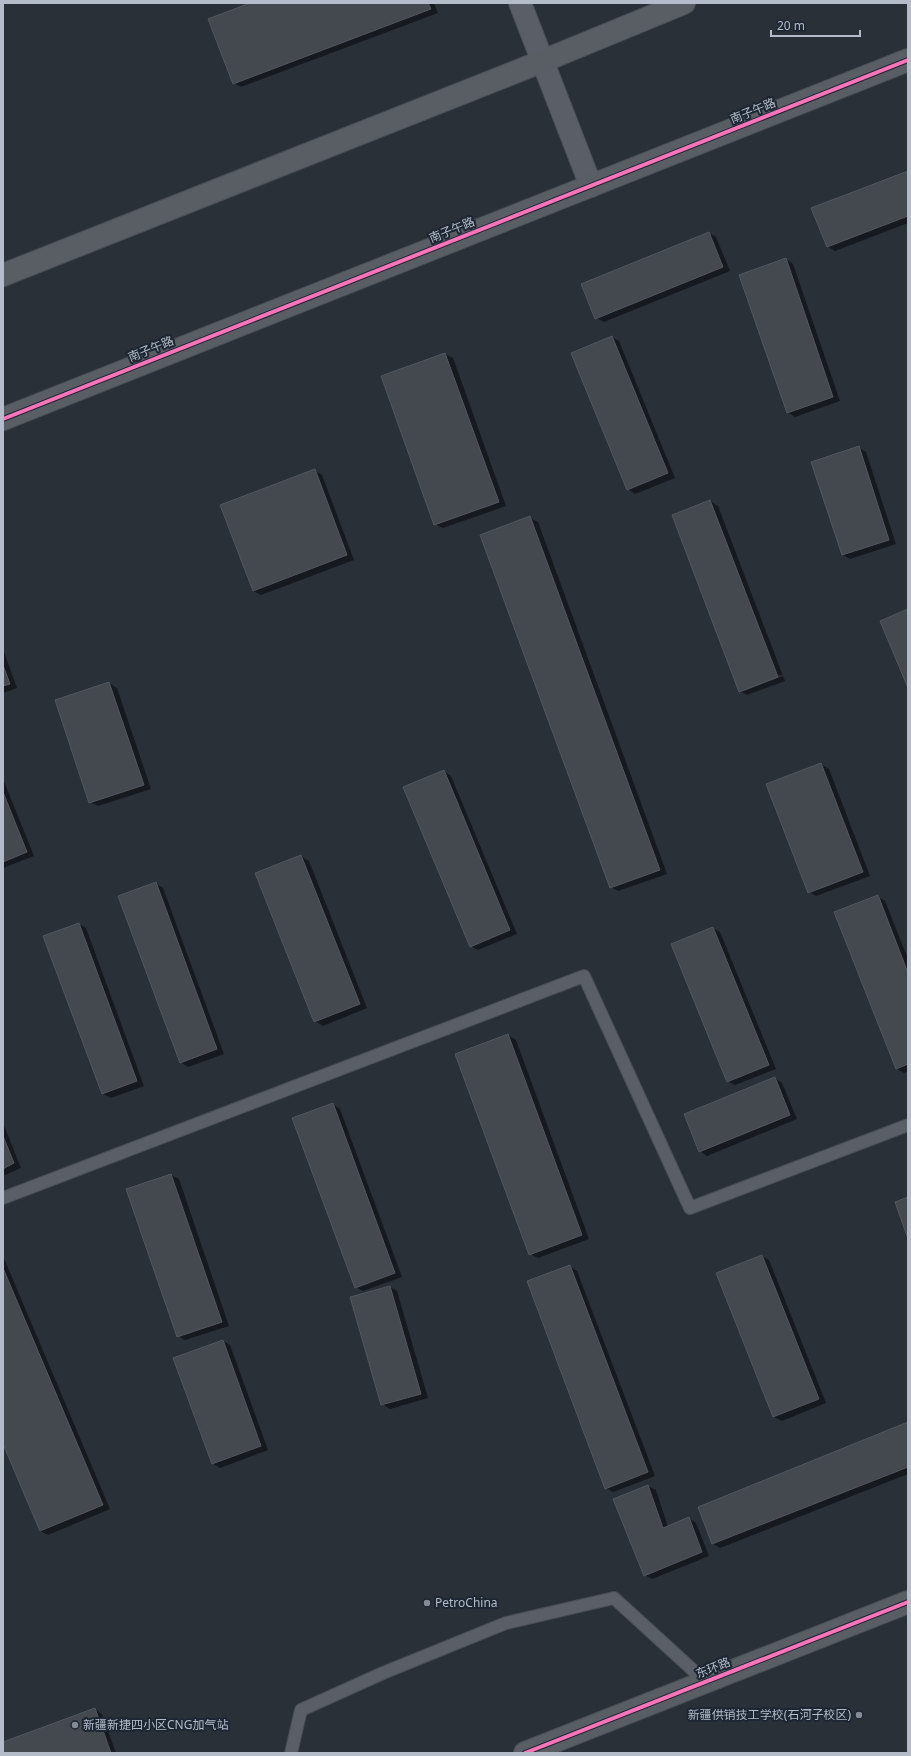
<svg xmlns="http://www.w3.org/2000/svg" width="911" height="1756" viewBox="0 0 911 1756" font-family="'Noto Sans','Noto Sans SC',sans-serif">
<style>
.shadow{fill:#0007;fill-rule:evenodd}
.building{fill:#444950;stroke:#52575f}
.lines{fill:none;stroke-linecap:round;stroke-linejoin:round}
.lane-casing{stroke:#484c53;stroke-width:14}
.street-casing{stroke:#484c53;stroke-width:24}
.secondary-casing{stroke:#484c53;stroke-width:24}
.lane{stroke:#5a5e66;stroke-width:12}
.street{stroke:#5a5e66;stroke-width:22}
.secondary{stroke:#595d64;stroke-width:22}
.cycleway-casing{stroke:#1d2633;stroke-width:6}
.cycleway{stroke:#fb73b8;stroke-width:4}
.poi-dot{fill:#848b96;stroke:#1d2633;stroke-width:1.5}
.labels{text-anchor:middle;stroke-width:4;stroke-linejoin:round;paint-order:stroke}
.street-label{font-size:12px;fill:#b4bcc9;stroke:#1d2633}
.poi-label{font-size:12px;fill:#b4bcc9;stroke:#1d2633;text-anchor:start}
</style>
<rect width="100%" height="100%" fill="#2a3038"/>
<path class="shadow" d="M 253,3 L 434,3 L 438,13 L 241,87 L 234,83 Z
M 908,172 L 908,223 L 835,251 L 827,246 Z
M 709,233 L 716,237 L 730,271 L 604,322 L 596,318 Z
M 786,259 L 793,264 L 840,401 L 795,417 L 787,412 Z
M 612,337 L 619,341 L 675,478 L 635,494 L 628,489 Z
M 445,354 L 453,358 L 506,506 L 443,528 L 435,524 Z
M 859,448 L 866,452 L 896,544 L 850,559 L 843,555 Z
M 314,470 L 322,475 L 354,560 L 261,595 L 253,591 Z
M 710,501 L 718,506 L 785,681 L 747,695 L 740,691 ZM 783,674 L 783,676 L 744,691 L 744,689 Z
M 530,518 L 538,522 L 667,874 L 618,891 L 611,887 Z
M 3,649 L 17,688 L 3,693 Z
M 109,683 L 117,688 L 151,789 L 98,806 L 90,802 Z
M 821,764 L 829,769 L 870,876 L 816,896 L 809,892 Z
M 444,771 L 451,776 L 517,934 L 478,950 L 470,946 Z
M 3,779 L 34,856 L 3,868 Z
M 301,856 L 309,861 L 367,1008 L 323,1026 L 315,1021 Z
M 155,883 L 163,888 L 224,1054 L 188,1067 L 180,1062 Z
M 877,896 L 885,901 L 908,959 L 908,1071 L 904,1073 L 896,1068 Z
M 79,924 L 86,928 L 144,1086 L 111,1098 L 103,1094 L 44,936 Z
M 713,928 L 720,932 L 776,1069 L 735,1085 L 727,1081 Z
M 508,1035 L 516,1040 L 589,1239 L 538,1258 L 530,1254 Z
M 775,1078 L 782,1083 L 797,1119 L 707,1156 L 700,1151 Z
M 333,1104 L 340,1109 L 402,1277 L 363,1291 L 355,1287 Z
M 3,1123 L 21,1168 L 3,1176 Z
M 171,1175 L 179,1179 L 229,1326 L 185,1340 L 178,1336 Z
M 3,1256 L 110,1509 L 48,1535 L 40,1531 L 3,1441 Z
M 762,1256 L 769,1260 L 826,1403 L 782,1421 L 774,1417 L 717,1274 Z
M 569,1266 L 577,1271 L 655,1476 L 613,1492 L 606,1488 Z
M 390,1287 L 397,1291 L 428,1398 L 390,1409 L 382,1404 Z
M 223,1341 L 230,1345 L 268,1450 L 220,1468 L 212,1463 Z
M 908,1423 L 908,1474 L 720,1548 L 712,1543 Z
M 648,1486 L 656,1490 L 668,1527 L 689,1518 L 696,1523 L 709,1556 L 652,1579 L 645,1575 Z
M 95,1709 L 102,1714 L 116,1753 L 3,1753 L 3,1743 Z"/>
<path class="building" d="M 250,3 L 428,3 L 431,9 L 233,84 L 208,19 Z
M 908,171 L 908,216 L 827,247 L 811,208 Z
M 709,232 L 723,267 L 595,319 L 581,284 Z
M 786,258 L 833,397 L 787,413 L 739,275 Z
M 612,336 L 668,473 L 627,490 L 571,353 Z
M 445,353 L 499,502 L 434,525 L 381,376 Z
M 859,446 L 889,540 L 842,555 L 811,462 Z
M 315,469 L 347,555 L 253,591 L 220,505 Z
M 710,500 L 778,677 L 739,692 L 672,515 Z
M 530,516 L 660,870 L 610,888 L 480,535 Z
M 908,609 L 908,688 L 880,621 Z
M 3,665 L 10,684 L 3,686 Z
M 109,682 L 144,785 L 89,803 L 55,700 Z
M 821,763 L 863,872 L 808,893 L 766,784 Z
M 444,770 L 510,930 L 470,947 L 403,787 Z
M 3,792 L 27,852 L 3,862 Z
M 301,855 L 360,1004 L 314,1022 L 255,873 Z
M 156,882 L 217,1049 L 180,1063 L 118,896 Z
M 878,895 L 908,973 L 908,1064 L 896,1069 L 834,912 Z
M 79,923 L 137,1081 L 102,1094 L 43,936 Z
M 713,927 L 769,1065 L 727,1082 L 671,944 Z
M 508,1034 L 582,1235 L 529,1255 L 455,1054 Z
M 775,1077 L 790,1115 L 699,1152 L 684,1114 Z
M 333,1103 L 395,1273 L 355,1288 L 292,1118 Z
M 3,1136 L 14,1163 L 3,1169 Z
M 171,1174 L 222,1322 L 177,1337 L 126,1189 Z
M 908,1197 L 908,1239 L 895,1202 Z
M 762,1255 L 819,1399 L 773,1417 L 716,1273 Z
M 570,1265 L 648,1472 L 605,1489 L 527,1281 Z
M 3,1268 L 103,1505 L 40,1531 L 3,1444 Z
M 390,1286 L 421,1394 L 381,1405 L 350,1297 Z
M 223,1340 L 261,1446 L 212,1464 L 173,1358 Z
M 908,1422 L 908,1467 L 712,1544 L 698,1507 Z
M 648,1485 L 663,1528 L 689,1517 L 702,1552 L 644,1576 L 613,1499 Z
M 95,1708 L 111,1753 L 3,1753 L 3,1742 Z"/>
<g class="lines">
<defs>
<path id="lane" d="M 3,1198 L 584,976 L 690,1208 L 908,1125
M 291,1753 L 301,1710 L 383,1673 L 506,1623 L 614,1598 L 706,1682"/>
<path id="street" d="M 520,3 L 591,186"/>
<path id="secondary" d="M 3,275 L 543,61 L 684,3
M 3,419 L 908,60
M 525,1753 L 908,1602"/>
</defs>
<use href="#lane" class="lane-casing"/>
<use href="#street" class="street-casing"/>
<use href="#secondary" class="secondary-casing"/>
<use href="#lane" class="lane"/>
<use href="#street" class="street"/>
<use href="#secondary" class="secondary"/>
<defs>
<path id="cycleway" d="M 3,419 L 908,60
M 525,1753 L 908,1602"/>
</defs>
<use href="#cycleway" class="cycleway-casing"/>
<use href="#cycleway" class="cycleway"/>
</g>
<g class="poi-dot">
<circle cx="427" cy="1603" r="4"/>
<circle cx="859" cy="1715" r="4"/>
<circle cx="75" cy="1725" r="4"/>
</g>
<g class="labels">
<g class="street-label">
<text transform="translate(753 111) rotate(-22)" y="4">南子午路</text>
<text transform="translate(452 230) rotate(-22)" y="4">南子午路</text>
<text transform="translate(151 349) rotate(-22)" y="4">南子午路</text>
<text transform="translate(713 1668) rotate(-21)" y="4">东环路</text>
</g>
<g class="poi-label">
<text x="435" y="1607">PetroChina</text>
<text x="851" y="1719" text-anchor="end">新疆供销技工学校(石河子校区)</text>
<text x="83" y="1729">新疆新捷四小区CNG加气站</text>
</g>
</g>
<rect width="911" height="1756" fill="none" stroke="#b4bcc9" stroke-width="8"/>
<path d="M771 30v6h89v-6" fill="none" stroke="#b4bcc9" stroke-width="2"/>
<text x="777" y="30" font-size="12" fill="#b4bcc9" stroke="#1d2633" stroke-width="3" paint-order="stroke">20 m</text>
</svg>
